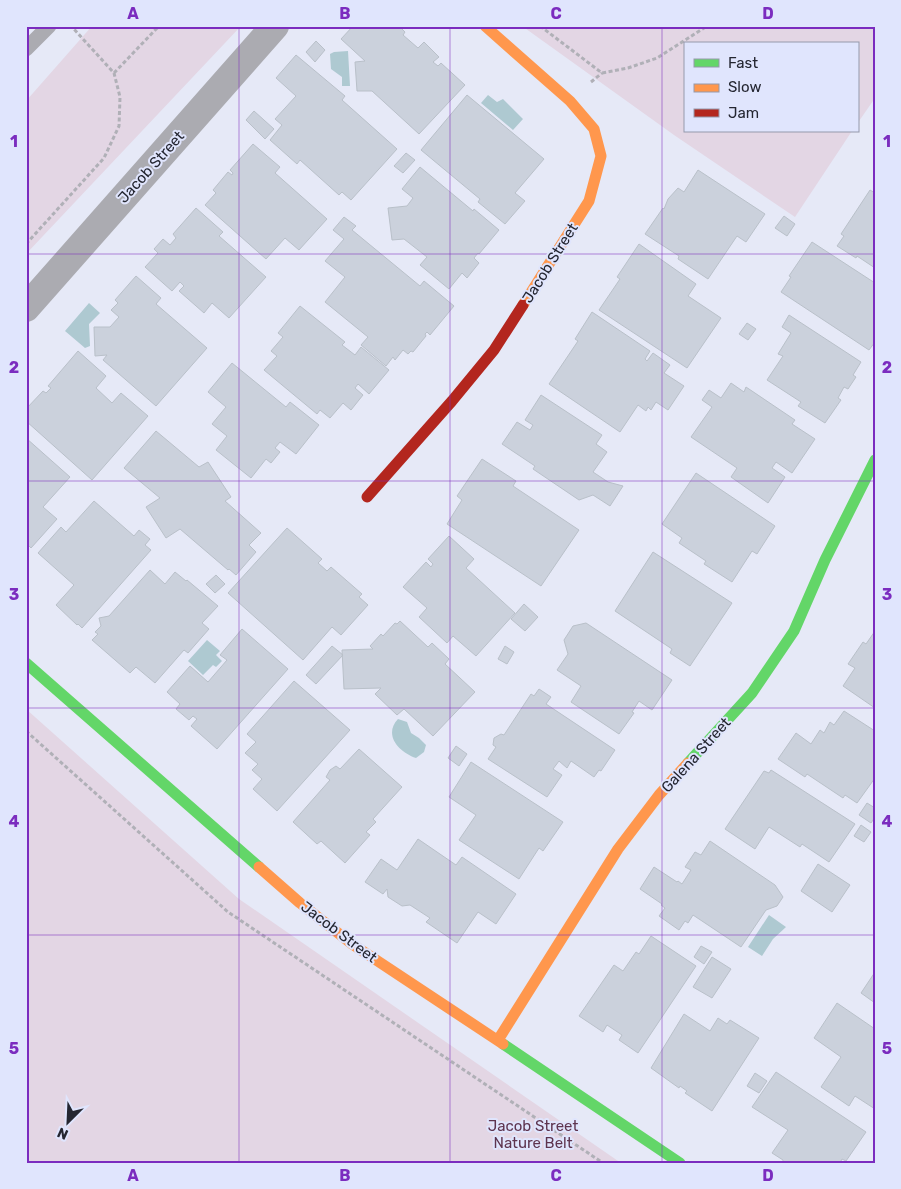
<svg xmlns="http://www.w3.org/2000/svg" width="901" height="1189" viewBox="0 0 901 1189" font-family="Rubik,sans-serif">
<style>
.green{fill:#e3d6e4}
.water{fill:#aec9d1}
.building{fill:#cbd1dc;stroke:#b9c0c9}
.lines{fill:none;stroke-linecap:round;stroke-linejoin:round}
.path{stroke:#b0b0b7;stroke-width:3;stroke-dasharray:4 2.5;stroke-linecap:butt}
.lane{stroke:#ababb1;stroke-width:15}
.street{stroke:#ababb1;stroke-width:28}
.fast{stroke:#63d668;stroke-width:11}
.slow{stroke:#ff974d;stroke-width:11}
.jam{stroke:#b3261e;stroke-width:11}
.grid{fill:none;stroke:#7b2cbf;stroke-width:1;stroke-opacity:0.55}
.labels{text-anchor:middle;stroke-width:4;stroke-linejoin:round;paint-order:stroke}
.street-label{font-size:15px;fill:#242631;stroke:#e0e5fd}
.park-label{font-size:15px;fill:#5e344f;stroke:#e0e5fd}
.neatline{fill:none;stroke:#7b2cbf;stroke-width:2}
.grid-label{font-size:16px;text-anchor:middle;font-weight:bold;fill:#7b2cbf}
</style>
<rect width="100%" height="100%" fill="#e6e9f7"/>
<path class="green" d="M 92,26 L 241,26 L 26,254 L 26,101 Z
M 522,26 L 875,26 L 875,98 L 857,124 L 857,44 L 685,44 L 685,131 L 852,131 L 795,217 L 674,135 Z
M 26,709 L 239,899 L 621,1163 L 26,1163 Z"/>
<path class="water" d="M 348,51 L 350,86 L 342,86 L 342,77 L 331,69 L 330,54 L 334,52 Z
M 488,95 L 497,102 L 503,99 L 523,119 L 513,130 L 481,103 Z
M 89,303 L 100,313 L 89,324 L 90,346 L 85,348 L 65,331 Z
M 207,640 L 220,651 L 216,655 L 222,661 L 216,667 L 213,665 L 203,675 L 188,661 Z
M 398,719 L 407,722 L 411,733 L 419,738 L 426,745 L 424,752 L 416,758 C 399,752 383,735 398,719 Z
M 769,915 L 786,927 L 773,939 L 762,956 L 748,947 Z"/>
<path class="building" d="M 353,26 L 399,26 L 405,32 L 403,35 L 418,48 L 424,42 L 439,57 L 433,62 L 438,66 L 441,63 L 465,85 L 419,134 L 372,91 L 357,91 L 355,62 L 365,61 L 341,39 Z
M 316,41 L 325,50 L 315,62 L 306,52 Z
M 296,55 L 345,96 L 342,100 L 397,149 L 351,200 L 342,192 L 339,195 L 300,160 L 297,164 L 270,140 L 282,125 L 275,119 L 296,96 L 276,78 Z
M 467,95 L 544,159 L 515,193 L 525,201 L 505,224 L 478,202 L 480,199 L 421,150 Z
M 254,111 L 274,129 L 265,139 L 246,120 Z
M 253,144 L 280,167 L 275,173 L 327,219 L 299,250 L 285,238 L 266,259 L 205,205 L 216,193 L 213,190 L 228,172 L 232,175 L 233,173 L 230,170 Z
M 406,153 L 415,160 L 403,173 L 394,166 Z
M 420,167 L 473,211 L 474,209 L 499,230 L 479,254 L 478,253 L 474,258 L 479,263 L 467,278 L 462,273 L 449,289 L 420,265 L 427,257 L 404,239 L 392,240 L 388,208 L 407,206 L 413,198 L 402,189 Z
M 698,170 L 765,214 L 746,242 L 737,236 L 708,279 L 678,259 L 679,256 L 645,234 L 663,208 L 664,209 L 668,199 L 678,188 L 684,192 Z
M 870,190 L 875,193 L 875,268 L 857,256 L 856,258 L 837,246 L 844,236 L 841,234 Z
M 196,208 L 223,232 L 219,236 L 266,277 L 229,318 L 212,303 L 204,313 L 179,291 L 184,286 L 180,282 L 172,291 L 145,267 L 158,253 L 154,249 L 163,239 L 170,245 L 176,238 L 173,234 Z
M 784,216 L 795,224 L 787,236 L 775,228 Z
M 344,217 L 356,226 L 352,230 L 420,286 L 424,281 L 454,306 L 430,335 L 427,332 L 425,334 L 426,336 L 413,352 L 411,351 L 408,354 L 403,350 L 395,360 L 393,357 L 386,366 L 361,345 L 368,337 L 325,302 L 345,277 L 325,261 L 344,239 L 333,230 Z
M 812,242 L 875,283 L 875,342 L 869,350 L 781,292 L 791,277 L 789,276 Z
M 639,244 L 696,284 L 688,296 L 721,318 L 687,368 L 599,310 L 620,279 L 617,277 Z
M 136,276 L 161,298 L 156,304 L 207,348 L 156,406 L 103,360 L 107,355 L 95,356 L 94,327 L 110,327 L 119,317 L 111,310 L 118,303 L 115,300 Z
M 300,306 L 345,342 L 342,345 L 355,355 L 361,347 L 389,370 L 369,394 L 358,384 L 355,388 L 363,395 L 351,410 L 343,403 L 330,418 L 320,410 L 317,414 L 264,370 L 277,356 L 271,351 L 283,337 L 278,333 Z
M 592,312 L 650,351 L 645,359 L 647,361 L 653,353 L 670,365 L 664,373 L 684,386 L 668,410 L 656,402 L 651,410 L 648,407 L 646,411 L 638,405 L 620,432 L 549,384 L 578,341 L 575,339 Z
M 789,315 L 861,362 L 853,375 L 856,377 L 848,389 L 844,387 L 838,398 L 841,400 L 825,423 L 798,406 L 801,402 L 767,380 L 783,356 L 778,354 L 791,333 L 782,327 Z
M 747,323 L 756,329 L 748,340 L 739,334 Z
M 78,351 L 106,376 L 96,388 L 112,403 L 121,393 L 148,416 L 92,480 L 26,421 L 26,409 L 43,391 L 46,393 L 51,388 L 48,386 Z
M 232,363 L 286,407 L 290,402 L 319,425 L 296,454 L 280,442 L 275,448 L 280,452 L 271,463 L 266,459 L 251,478 L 216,450 L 227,436 L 212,424 L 226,407 L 208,392 Z
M 731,383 L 744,392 L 746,387 L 795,420 L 792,424 L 815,439 L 792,473 L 776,462 L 772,468 L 785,477 L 768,503 L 731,477 L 737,468 L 691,437 L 712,407 L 702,400 L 709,390 L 721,398 Z
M 541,395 L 602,435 L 596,444 L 607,452 L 593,472 L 608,482 L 623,486 L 610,506 L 593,495 L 579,500 L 533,469 L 535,466 L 502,444 L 517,422 L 530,430 L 533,425 L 525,420 Z
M 156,431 L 199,467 L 208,462 L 231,497 L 225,501 L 261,533 L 249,545 L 256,552 L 236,575 L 229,569 L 228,570 L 180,529 L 166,538 L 146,507 L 160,498 L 124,468 Z
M 26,438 L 70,477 L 43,507 L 57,519 L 31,548 L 26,543 Z
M 482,459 L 516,481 L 513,486 L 579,530 L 541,586 L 447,524 L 462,500 L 457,496 Z
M 696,473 L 775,526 L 757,554 L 752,551 L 732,582 L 704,564 L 706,561 L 679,543 L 682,538 L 662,524 Z
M 94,501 L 134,536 L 139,530 L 150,539 L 145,545 L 151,550 L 82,628 L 78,624 L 77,625 L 56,605 L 74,585 L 38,553 L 61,527 L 66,532 Z
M 287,528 L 322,559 L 318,563 L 327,571 L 331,567 L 362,594 L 359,597 L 368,605 L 341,635 L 332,627 L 303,660 L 228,593 Z
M 449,536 L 474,559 L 466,568 L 515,613 L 476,656 L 453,636 L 447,643 L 419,617 L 427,608 L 403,587 L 426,562 L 431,567 L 433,564 L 428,559 Z
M 653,552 L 732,603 L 690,666 L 670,653 L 672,649 L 615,611 Z
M 150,570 L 165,584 L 175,572 L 186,581 L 187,580 L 218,606 L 202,623 L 209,629 L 188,653 L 184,650 L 155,683 L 136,667 L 130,673 L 92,640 L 98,634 L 95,632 L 101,626 L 99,618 L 109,616 Z
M 216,575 L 225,584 L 215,593 L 206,584 Z
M 524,604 L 538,617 L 525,631 L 511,619 Z
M 400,621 L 428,647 L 432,643 L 449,659 L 445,664 L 475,692 L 433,736 L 404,709 L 397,715 L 375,694 L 381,688 L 344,689 L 342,650 L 373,649 L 370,646 L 381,634 L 383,636 L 395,623 L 397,624 Z
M 586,623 L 672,680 L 652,710 L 639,701 L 632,712 L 634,713 L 619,734 L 571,702 L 581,686 L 557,670 L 568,654 L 564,640 L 573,626 Z
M 242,629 L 288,669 L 217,749 L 191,726 L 197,719 L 193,716 L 189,720 L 176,709 L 180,704 L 167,692 L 190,666 L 208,682 L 227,660 L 220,655 Z
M 875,631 L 875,708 L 843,686 L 855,668 L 848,664 L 863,642 L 866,644 Z
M 332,646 L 343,655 L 316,684 L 306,675 Z
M 505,646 L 514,652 L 507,664 L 498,659 Z
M 294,681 L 350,730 L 277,811 L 253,789 L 262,779 L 252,770 L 258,764 L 245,753 L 256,742 L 247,734 Z
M 539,689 L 551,697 L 546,704 L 615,750 L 601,771 L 599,770 L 594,777 L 571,761 L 567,768 L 559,761 L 553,769 L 562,775 L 547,797 L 488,759 L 496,747 L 493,745 L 494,738 L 501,734 L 504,735 L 531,694 L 534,696 Z
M 844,711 L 875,731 L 875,778 L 857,803 L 845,795 L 843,798 L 807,774 L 805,777 L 778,759 L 796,733 L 811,744 L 820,730 L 824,733 L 830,722 L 834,725 Z
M 456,746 L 467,754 L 459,766 L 448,758 Z
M 359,749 L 402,787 L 373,819 L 376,822 L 366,832 L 370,835 L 345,863 L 321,841 L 317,844 L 293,822 L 330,780 L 326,777 L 330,770 L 336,766 L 340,769 Z
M 471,762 L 563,822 L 543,851 L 539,848 L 519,879 L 459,840 L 476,815 L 449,797 Z
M 771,770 L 855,824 L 829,862 L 802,844 L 800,847 L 769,827 L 755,849 L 725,829 L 764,771 L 769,773 Z
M 867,803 L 875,808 L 875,817 L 871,823 L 859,815 Z
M 861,825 L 871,832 L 864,842 L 854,836 Z
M 418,839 L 456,865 L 462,857 L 516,894 L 496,924 L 478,912 L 457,943 L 426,922 L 430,918 L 410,905 L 402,906 L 388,897 L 387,889 L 383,894 L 365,882 L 381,859 L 397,870 Z
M 710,841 L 775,885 L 783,897 L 777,906 L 766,910 L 741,947 L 693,915 L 688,923 L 685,921 L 679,930 L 659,916 L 665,908 L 661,905 L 662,904 L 640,889 L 654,867 L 677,882 L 678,881 L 682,884 L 691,870 L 685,867 L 695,852 L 701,855 Z
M 818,864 L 850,885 L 832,912 L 801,891 Z
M 651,936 L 696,966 L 638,1053 L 619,1040 L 622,1035 L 607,1025 L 603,1032 L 579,1016 L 614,965 L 623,971 L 636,952 L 639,954 Z
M 701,946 L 712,952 L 704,964 L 694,957 Z
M 712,957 L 731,969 L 712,998 L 693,987 Z
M 875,972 L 875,1003 L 861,993 Z
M 837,1003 L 875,1029 L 875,1109 L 855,1096 L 849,1106 L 821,1087 L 841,1057 L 814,1038 Z
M 684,1014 L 710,1031 L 718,1018 L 727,1024 L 730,1020 L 759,1038 L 712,1111 L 685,1093 L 687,1091 L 680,1086 L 679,1088 L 651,1068 Z
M 776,1072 L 866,1132 L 846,1161 L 842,1159 L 840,1163 L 783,1163 L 783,1160 L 772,1153 L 788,1130 L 752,1107 Z
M 755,1073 L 767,1081 L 759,1093 L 747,1086 Z"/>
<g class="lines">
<path class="path" d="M 540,26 L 602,73 L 628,68 L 657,58 L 707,26
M 114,73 L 159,26
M 591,82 L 602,73
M 26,244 L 104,158 L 119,126 L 120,97 L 114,73 L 72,27
M 26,731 L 228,912 L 603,1163"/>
<path class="lane" d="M 26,49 L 49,26"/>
<path class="street" d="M 26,308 L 275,26"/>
<path class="fast" d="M 26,663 L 259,867
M 688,763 L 752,693 L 794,631 L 825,560 L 875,460
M 503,1044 L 680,1163"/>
<path class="slow" d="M 485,26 L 570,101 L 594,129 L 601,156 L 589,201 L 523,305
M 259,867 L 300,903 L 352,944 L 503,1044
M 498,1040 L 618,849 L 659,795 L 688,763"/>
<path class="jam" d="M 367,497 L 452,401 L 494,350 L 523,305"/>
</g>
<path class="grid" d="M 239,26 L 239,1163M 450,26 L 450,1163M 662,26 L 662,1163M 26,254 L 875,254M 26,481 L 875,481M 26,708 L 875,708M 26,935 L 875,935"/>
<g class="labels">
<g class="street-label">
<text transform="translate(151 167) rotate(-48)" y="5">Jacob Street</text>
<text transform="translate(550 263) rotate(-58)" y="5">Jacob Street</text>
<text transform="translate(696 755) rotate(-48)" y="5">Galena Street</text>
<text transform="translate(339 932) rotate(37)" y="5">Jacob Street</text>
</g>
<g class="park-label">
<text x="533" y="1131">Jacob Street<tspan x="533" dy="17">Nature Belt</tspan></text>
</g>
</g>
<rect width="901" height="1189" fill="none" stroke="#e0e5fd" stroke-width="55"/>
<rect x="684" y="42" width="175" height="90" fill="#e0e5fd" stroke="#9599ab"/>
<rect x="694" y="59" width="25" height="8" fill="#63d668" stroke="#9599ab"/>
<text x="728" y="68" font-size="15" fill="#242631">Fast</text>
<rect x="694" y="84" width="25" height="8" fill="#ff974d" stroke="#9599ab"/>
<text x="728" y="92" font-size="15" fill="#242631">Slow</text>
<rect x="694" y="109" width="25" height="8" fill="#b3261e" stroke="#9599ab"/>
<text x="728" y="118" font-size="15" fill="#242631">Jam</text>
<g transform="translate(68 1122) rotate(204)" stroke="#e0e5fd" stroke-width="4" paint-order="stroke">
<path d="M0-4L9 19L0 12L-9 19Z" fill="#242631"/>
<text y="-8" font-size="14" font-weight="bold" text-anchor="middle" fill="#242631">N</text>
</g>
<rect x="28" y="28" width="846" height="1134" class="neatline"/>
<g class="grid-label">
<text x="133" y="19">A</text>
<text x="345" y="19">B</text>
<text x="556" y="19">C</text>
<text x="768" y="19">D</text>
<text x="14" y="147">1</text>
<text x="887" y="147">1</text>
<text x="14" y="373">2</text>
<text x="887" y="373">2</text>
<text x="14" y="600">3</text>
<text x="887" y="600">3</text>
<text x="14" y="827">4</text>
<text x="887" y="827">4</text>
<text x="14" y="1054">5</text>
<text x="887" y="1054">5</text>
<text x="133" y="1181">A</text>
<text x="345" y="1181">B</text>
<text x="556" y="1181">C</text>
<text x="768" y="1181">D</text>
</g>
</svg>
